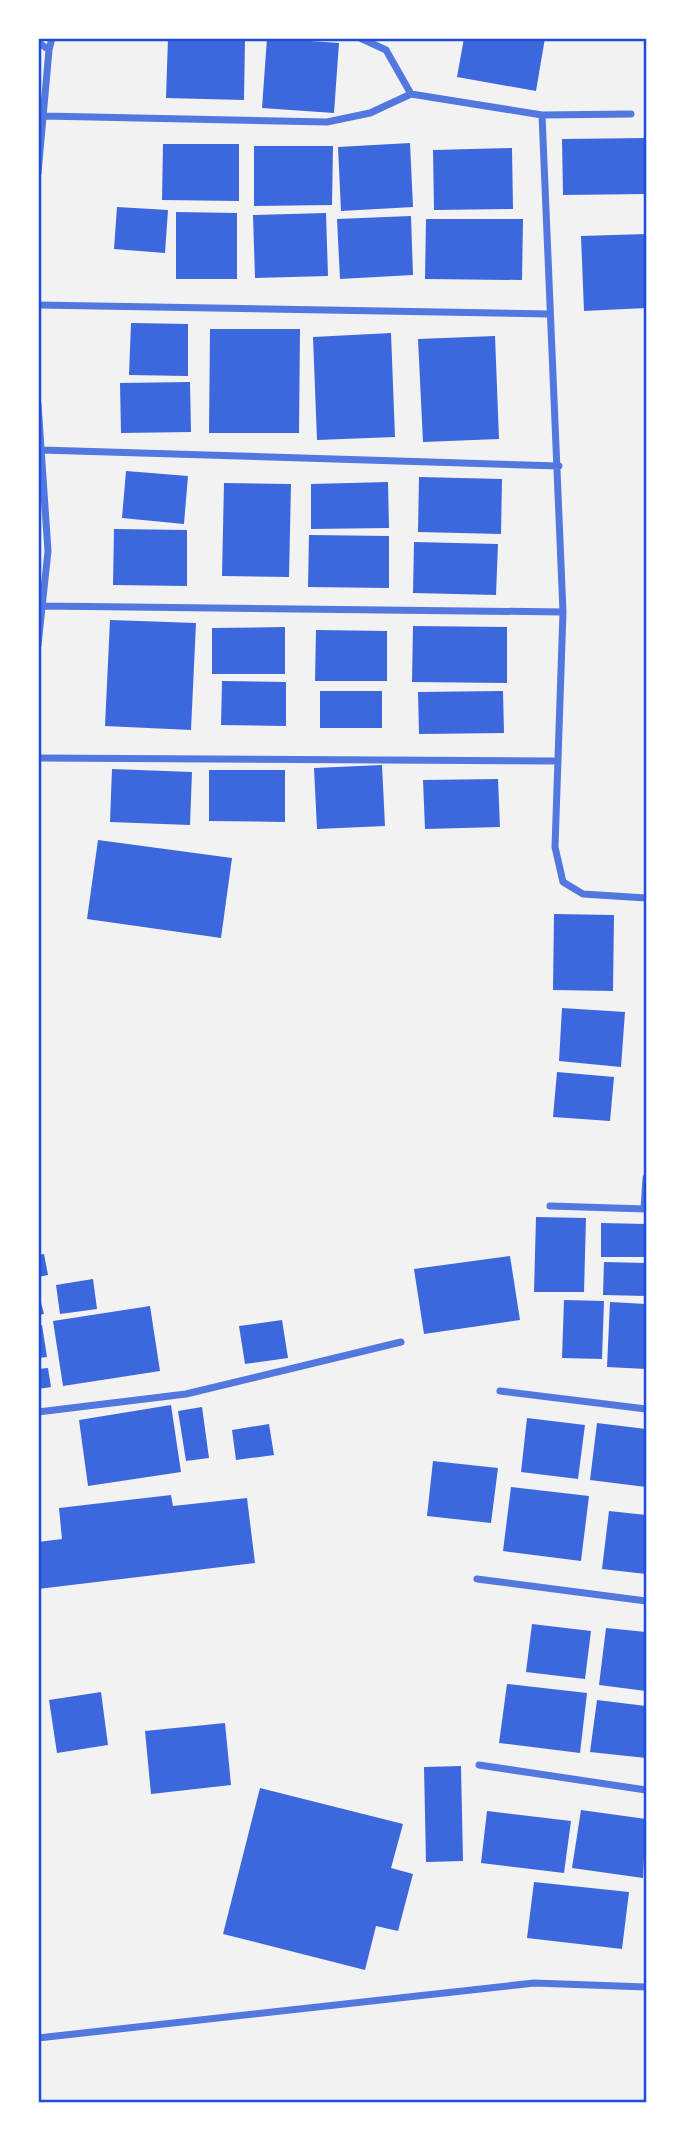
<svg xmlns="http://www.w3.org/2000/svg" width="685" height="2141" viewBox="0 0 685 2141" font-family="'Exo 2',sans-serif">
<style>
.building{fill:#3d67dc}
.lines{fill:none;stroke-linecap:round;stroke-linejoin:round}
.minor{stroke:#5277de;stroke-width:7}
.neatline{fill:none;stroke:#1d4ed8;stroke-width:2.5}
</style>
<rect width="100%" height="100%" fill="#f2f2f2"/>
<path class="building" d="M 168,38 L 245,38 L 244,100 L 166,98 Z
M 267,38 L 339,43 L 334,113 L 262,108 Z
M 464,38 L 545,38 L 536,91 L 457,77 Z
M 646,138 L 646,194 L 563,195 L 562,139 Z
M 410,143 L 413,207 L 341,211 L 338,147 Z
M 163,144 L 239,144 L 239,201 L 162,200 Z
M 254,146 L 333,146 L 332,205 L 254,206 Z
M 512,148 L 513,209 L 434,210 L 433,150 Z
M 117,207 L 168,210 L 165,253 L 114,249 Z
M 176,212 L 237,213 L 237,279 L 176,279 Z
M 326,213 L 328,276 L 255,278 L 253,215 Z
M 411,216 L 413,275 L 340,279 L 337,219 Z
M 426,219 L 523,219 L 522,280 L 425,279 Z
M 646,234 L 646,308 L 584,311 L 581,236 Z
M 131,323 L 188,324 L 188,376 L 129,375 Z
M 210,329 L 300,329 L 299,433 L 209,433 Z
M 391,333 L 395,437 L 317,440 L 313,337 Z
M 495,336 L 499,439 L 423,442 L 418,339 Z
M 190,382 L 191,432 L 121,433 L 120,383 Z
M 126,471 L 188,476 L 184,524 L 122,518 Z
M 419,477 L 502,479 L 501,534 L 418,532 Z
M 388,482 L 389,528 L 311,529 L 311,484 Z
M 224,483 L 291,484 L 289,577 L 222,576 Z
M 114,529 L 187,530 L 187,586 L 113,585 Z
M 309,535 L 389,536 L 389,588 L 308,587 Z
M 414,542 L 498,544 L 496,595 L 413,593 Z
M 110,620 L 196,623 L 191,730 L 105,726 Z
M 413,626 L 507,627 L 507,683 L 412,682 Z
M 285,627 L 285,674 L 212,674 L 212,628 Z
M 316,630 L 387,631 L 387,681 L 315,681 Z
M 222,681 L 286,682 L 286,726 L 221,725 Z
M 320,691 L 382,691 L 382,728 L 320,728 Z
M 503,691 L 504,733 L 419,734 L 418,692 Z
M 382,765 L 385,826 L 317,829 L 314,768 Z
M 112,769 L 192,772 L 190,825 L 110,822 Z
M 209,770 L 285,770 L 285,822 L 209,821 Z
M 498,779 L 500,827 L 425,829 L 423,780 Z
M 98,840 L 232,858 L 221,938 L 87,919 Z
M 554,914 L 614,915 L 613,991 L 553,990 Z
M 562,1008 L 625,1012 L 621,1067 L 559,1061 Z
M 557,1072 L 614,1077 L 610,1121 L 553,1117 Z
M 536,1217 L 586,1218 L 584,1292 L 534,1292 Z
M 601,1223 L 646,1224 L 646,1257 L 601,1257 Z
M 44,1254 L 48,1275 L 38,1277 L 38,1255 Z
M 510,1256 L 520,1320 L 424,1334 L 414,1269 Z
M 604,1262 L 646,1263 L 646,1296 L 603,1295 Z
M 93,1279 L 97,1309 L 60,1314 L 56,1285 Z
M 38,1291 L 44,1314 L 38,1315 Z
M 564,1300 L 604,1301 L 602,1359 L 562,1358 Z
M 610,1302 L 646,1304 L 646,1369 L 607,1367 Z
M 150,1306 L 160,1371 L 63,1386 L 53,1321 Z
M 282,1320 L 288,1358 L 245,1364 L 239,1326 Z
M 42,1325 L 47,1357 L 38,1358 L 38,1326 Z
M 48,1368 L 51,1387 L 38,1389 L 38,1369 Z
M 171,1405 L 181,1472 L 88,1486 L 79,1420 Z
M 202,1407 L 209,1458 L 186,1461 L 178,1411 Z
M 527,1418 L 585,1425 L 578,1479 L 521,1472 Z
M 597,1423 L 646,1429 L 646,1487 L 590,1480 Z
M 269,1424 L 274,1455 L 236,1460 L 232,1430 Z
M 433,1461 L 498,1468 L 491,1523 L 427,1516 Z
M 511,1487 L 589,1496 L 581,1561 L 503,1551 Z
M 171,1495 L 173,1506 L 247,1498 L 255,1563 L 38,1589 L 38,1542 L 62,1539 L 59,1508 Z
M 609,1511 L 646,1515 L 646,1574 L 602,1569 Z
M 532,1624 L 591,1631 L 585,1679 L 526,1672 Z
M 606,1628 L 646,1632 L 646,1691 L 599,1685 Z
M 507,1684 L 587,1693 L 580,1753 L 499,1743 Z
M 101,1692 L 108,1745 L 57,1753 L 49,1700 Z
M 597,1700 L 646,1706 L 646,1758 L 590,1752 Z
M 225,1723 L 231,1785 L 151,1794 L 145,1731 Z
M 461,1766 L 463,1861 L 426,1862 L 424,1767 Z
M 260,1788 L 403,1824 L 391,1868 L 413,1874 L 398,1931 L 376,1926 L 365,1970 L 223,1934 Z
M 581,1810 L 646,1819 L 643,1878 L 572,1868 Z
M 487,1811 L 571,1821 L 564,1873 L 481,1863 Z
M 534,1882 L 629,1892 L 622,1949 L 527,1938 Z"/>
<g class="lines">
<path class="minor" d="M 360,38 L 386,50 L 411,94
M 38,42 L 49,50
M 542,115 L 563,612 L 555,847 L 563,882 L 583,894 L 646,898
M 44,116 L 327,122 L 370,113 L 411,94 L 542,115 L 631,114
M 38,173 L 49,50 L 52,38
M 38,305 L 549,314
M 38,404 L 48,551 L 38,645
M 42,450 L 559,466
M 43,606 L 563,612
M 38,758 L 556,761
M 550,1206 L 646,1209
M 644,1209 L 646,1178
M 500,1391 L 646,1409
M 38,1412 L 186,1394 L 401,1342
M 477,1579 L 646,1601
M 479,1765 L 646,1790
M 38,2038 L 534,1983 L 646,1987"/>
</g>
<rect width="685" height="2141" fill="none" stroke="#ffffff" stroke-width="80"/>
<rect x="40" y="40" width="605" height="2061" class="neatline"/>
</svg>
